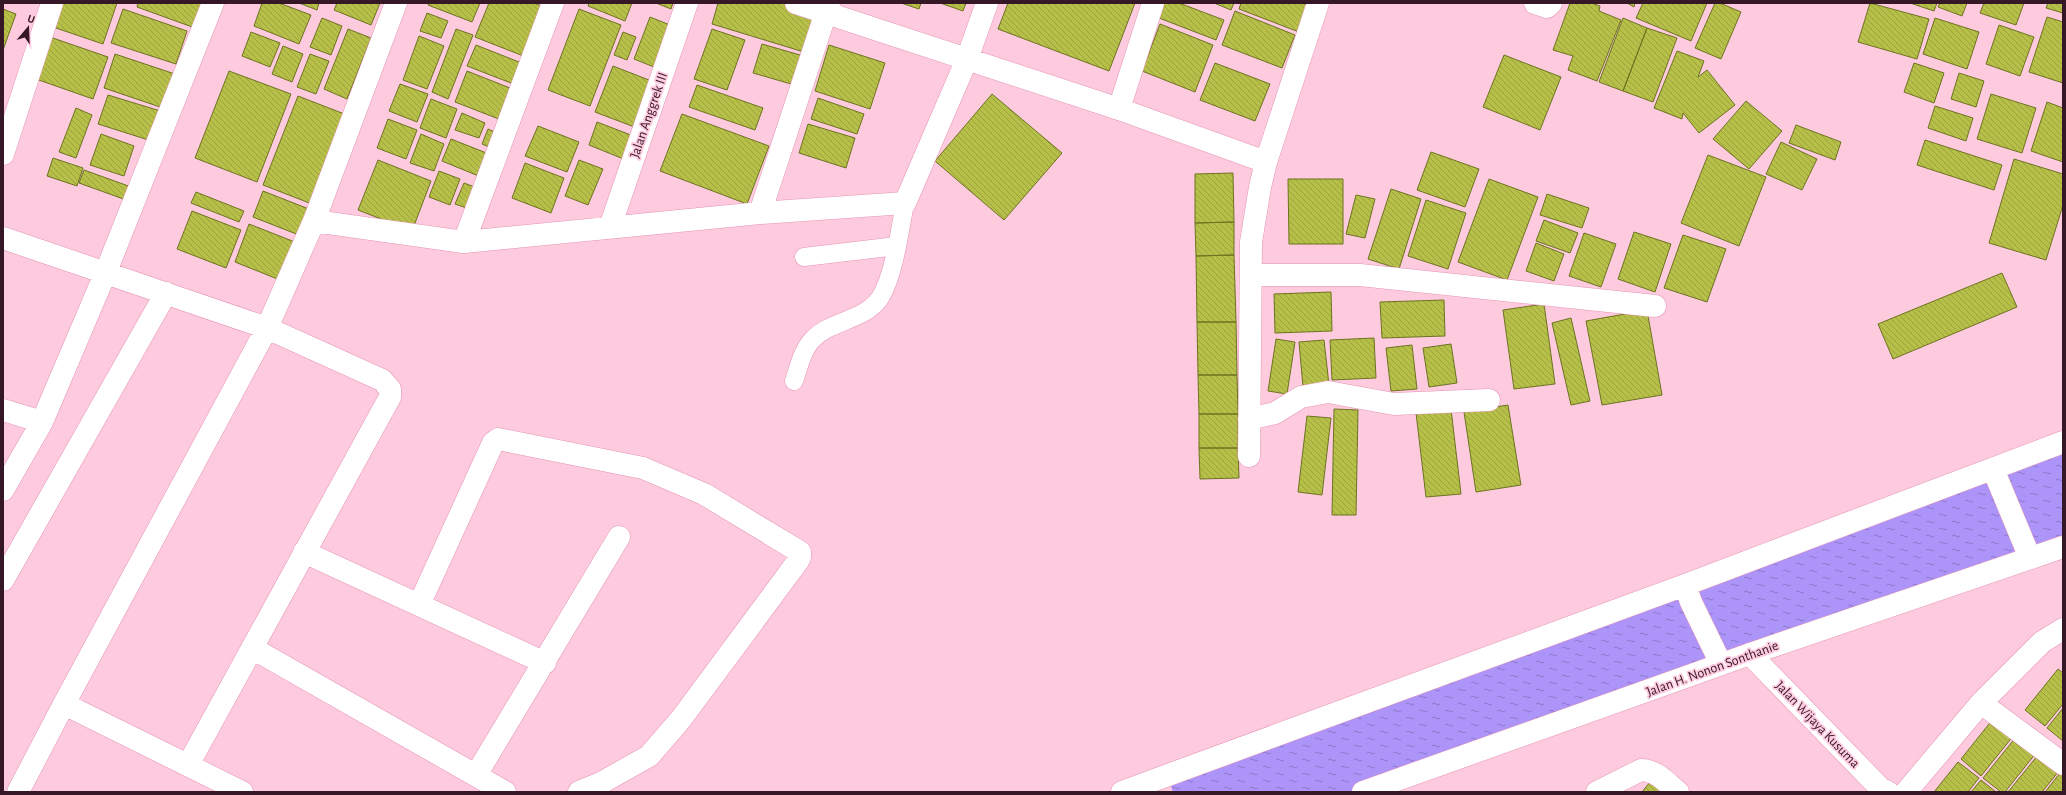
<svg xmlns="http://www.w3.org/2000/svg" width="2066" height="795" viewBox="0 0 2066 795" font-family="'Alegreya Sans',sans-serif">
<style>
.water{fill:url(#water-ripples)}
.building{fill:url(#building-back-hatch);stroke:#6d7320}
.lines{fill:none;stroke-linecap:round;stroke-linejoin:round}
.service-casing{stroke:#e595b6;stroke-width:19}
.minor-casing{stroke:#e595b6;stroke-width:23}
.tertiary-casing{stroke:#e595b6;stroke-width:23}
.service{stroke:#fff;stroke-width:18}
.minor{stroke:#fff;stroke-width:22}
.tertiary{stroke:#fff;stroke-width:22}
.labels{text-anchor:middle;stroke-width:3.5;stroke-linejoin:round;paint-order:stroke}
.street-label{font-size:14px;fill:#351725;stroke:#fdcade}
</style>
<defs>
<pattern id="water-ripples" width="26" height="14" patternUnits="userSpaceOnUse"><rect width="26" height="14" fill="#ac94f8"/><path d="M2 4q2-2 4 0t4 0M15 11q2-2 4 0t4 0" fill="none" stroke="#8d78c9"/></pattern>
<pattern id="building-back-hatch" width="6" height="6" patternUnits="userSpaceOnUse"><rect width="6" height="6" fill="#b6bf47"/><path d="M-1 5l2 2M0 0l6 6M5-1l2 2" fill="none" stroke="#9da33e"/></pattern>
</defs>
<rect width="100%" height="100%" fill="#fdcade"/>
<path class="water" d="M 2063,442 L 2063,547 L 1363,792 L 1173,792 L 1167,775 Z"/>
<path class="building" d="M 61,3 L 117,3 L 103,44 L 53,27 Z
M 138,3 L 204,3 L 195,28 L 137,7 Z
M 262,3 L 279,3 L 311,15 L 299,44 L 254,26 Z
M 299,3 L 319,3 L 317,10 Z
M 337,3 L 380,3 L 371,25 L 334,10 Z
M 429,3 L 480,3 L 472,22 L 428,5 Z
M 489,3 L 534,3 L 546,8 L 526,57 L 475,37 Z
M 589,3 L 632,3 L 625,21 L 588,6 Z
M 656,3 L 673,3 L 671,9 Z
M 718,3 L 785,3 L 816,12 L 804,52 L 712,24 Z
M 901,3 L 921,3 L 919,9 Z
M 940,3 L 966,3 L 963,11 Z
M 1008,3 L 1135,3 L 1109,71 L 998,29 Z
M 1164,3 L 1179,3 L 1224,20 L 1216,40 L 1159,18 Z
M 1214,3 L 1234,3 L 1231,10 Z
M 1241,3 L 1302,3 L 1309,6 L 1299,32 L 1239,9 Z
M 1570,3 L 1592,3 L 1600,6 L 1599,11 L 1621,20 L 1597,81 L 1568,70 L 1573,56 L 1553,50 Z
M 1627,3 L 1635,3 L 1634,7 Z
M 1643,3 L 1707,3 L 1691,41 L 1636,18 Z
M 1715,3 L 1720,3 L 1741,12 L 1721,59 L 1695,48 Z
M 1870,3 L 1929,19 L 1917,59 L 1858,42 Z
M 1910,3 L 1937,3 L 1934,11 Z
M 1940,3 L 1967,3 L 1962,16 L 1938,7 Z
M 1984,3 L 2024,3 L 2016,25 L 1980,13 Z
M 2048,3 L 2063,3 L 2063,13 L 2046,8 Z
M 3,9 L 16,14 L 3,50 Z
M 123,9 L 187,31 L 176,64 L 111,43 Z
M 579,9 L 621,25 L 590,106 L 548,90 Z
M 1235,11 L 1295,35 L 1282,68 L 1222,45 Z
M 427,13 L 448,21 L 441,38 L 420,31 Z
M 650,17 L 675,27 L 659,69 L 634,59 Z
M 2047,17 L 2063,22 L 2063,83 L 2029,72 Z
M 322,18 L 342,26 L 331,55 L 310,47 Z
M 1623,18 L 1647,28 L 1623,91 L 1599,82 Z
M 1935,18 L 1979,32 L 1967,69 L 1923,54 Z
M 1160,24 L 1213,45 L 1195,92 L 1142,71 Z
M 1999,25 L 2034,37 L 2020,76 L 1986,64 Z
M 1647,28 L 1677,38 L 1653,102 L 1623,91 Z
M 348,29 L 371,38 L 347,99 L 324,89 Z
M 456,29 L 473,35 L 448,99 L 432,92 Z
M 712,29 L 745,40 L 727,90 L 694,79 Z
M 251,32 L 280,43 L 270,67 L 242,56 Z
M 623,32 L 636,37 L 627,60 L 614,55 Z
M 47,36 L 108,57 L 93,99 L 33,78 Z
M 419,36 L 444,46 L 427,89 L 403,80 Z
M 762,44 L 807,57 L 798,86 L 753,73 Z
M 476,45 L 524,64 L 516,85 L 467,66 Z
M 829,45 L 885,63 L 870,109 L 815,91 Z
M 283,46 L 303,54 L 292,82 L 272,74 Z
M 1677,51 L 1704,61 L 1698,77 L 1707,70 L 1735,105 L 1699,133 L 1683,113 L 1682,119 L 1654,108 Z
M 115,54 L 181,76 L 169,110 L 104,88 Z
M 310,54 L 329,61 L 316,94 L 297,87 Z
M 1504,55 L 1561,77 L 1540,130 L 1483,107 Z
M 1215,63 L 1270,84 L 1255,121 L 1200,100 Z
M 1914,63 L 1944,73 L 1934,103 L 1904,92 Z
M 613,66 L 654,82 L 637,128 L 595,112 Z
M 229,71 L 291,94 L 257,182 L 195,158 Z
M 467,71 L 515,90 L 504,121 L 455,102 Z
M 1959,73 L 1984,81 L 1976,107 L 1951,99 Z
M 400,84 L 428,94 L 417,122 L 389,111 Z
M 697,85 L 763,108 L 755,130 L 689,107 Z
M 992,94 L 1062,153 L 1004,220 L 935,161 Z
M 1991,94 L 2036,108 L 2022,153 L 1977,139 Z
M 108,95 L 167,113 L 158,143 L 98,124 Z
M 298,96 L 347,115 L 312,204 L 263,185 Z
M 818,98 L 864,114 L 857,134 L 811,119 Z
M 431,99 L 457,109 L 446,138 L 420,128 Z
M 1746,101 L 1782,131 L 1749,169 L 1713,139 Z
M 2047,102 L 2063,108 L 2063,162 L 2031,151 Z
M 1935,106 L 1973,118 L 1966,141 L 1928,128 Z
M 76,108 L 92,115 L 76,158 L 59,152 Z
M 462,113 L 485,123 L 479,138 L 455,130 Z
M 682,114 L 769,146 L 747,204 L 660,171 Z
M 388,119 L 417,130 L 406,159 L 377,148 Z
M 597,122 L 636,137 L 626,160 L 589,145 Z
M 808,124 L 855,138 L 846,168 L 799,153 Z
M 1796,125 L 1841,142 L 1835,160 L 1789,143 Z
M 538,126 L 579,142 L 567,172 L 525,156 Z
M 488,129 L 501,135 L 496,150 L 482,144 Z
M 101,134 L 134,146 L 124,176 L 90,165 Z
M 421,134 L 444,144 L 434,171 L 410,163 Z
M 451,139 L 489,154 L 481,177 L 442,161 Z
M 1925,140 L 2002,165 L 1994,190 L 1917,165 Z
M 1781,142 L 1817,159 L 1802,190 L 1766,174 Z
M 1431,152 L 1479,169 L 1465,207 L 1417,190 Z
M 1708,155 L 1766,177 L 1739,246 L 1681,223 Z
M 53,158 L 83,168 L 77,186 L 47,176 Z
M 2014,159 L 2063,174 L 2063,205 L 2046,260 L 1989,243 Z
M 378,160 L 431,181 L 412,231 L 358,210 Z
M 579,160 L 603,169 L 588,205 L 565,196 Z
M 525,163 L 564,178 L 551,213 L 512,198 Z
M 84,170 L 134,188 L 129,201 L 79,183 Z
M 439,171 L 460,179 L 450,205 L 429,197 Z
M 1233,173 L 1234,222 L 1195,223 L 1195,174 Z
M 1288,179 L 1343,179 L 1343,244 L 1289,244 Z
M 1489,179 L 1538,197 L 1507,280 L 1458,262 Z
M 464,183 L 480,189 L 472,210 L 455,204 Z
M 1391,189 L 1421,199 L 1399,269 L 1368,259 Z
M 263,191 L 314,211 L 304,237 L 253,217 Z
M 196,192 L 244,211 L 239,222 L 191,203 Z
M 1547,194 L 1589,208 L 1582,228 L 1540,215 Z
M 1356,195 L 1375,199 L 1365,238 L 1346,234 Z
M 1426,200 L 1466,213 L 1448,269 L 1408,256 Z
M 192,211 L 241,230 L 226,268 L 177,249 Z
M 1544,220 L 1578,233 L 1570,253 L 1536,241 Z
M 1234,222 L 1234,255 L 1196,256 L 1195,223 Z
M 249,224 L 300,244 L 285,282 L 235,262 Z
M 1634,232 L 1671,244 L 1655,292 L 1618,279 Z
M 1584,233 L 1616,244 L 1601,287 L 1569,276 Z
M 1683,235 L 1726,249 L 1707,302 L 1664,288 Z
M 1536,243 L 1564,254 L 1554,281 L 1526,271 Z
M 1234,255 L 1236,322 L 1197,322 L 1196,256 Z
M 2002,273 L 2017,307 L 1893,359 L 1878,324 Z
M 1331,292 L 1332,331 L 1275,333 L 1274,294 Z
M 1444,300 L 1445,336 L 1382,338 L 1380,302 Z
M 1544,304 L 1555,384 L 1514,389 L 1503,310 Z
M 1647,310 L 1662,395 L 1602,405 L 1586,321 Z
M 1571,318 L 1590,401 L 1571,405 L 1552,323 Z
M 1197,322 L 1236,322 L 1237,375 L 1198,375 Z
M 1374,338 L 1376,378 L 1332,380 L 1330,340 Z
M 1276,339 L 1295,342 L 1287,394 L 1268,391 Z
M 1324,340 L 1329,385 L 1303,387 L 1299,342 Z
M 1451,344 L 1457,383 L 1429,387 L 1423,348 Z
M 1412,345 L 1417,389 L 1391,391 L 1386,348 Z
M 1198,375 L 1237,375 L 1238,414 L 1199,414 Z
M 1508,405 L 1521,485 L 1476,492 L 1464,412 Z
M 1334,409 L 1358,410 L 1356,515 L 1332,515 Z
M 1451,409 L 1461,494 L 1426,497 L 1416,413 Z
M 1199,414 L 1238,414 L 1238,448 L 1199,448 Z
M 1307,416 L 1331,418 L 1322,495 L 1298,492 Z
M 1199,448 L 1238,448 L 1239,478 L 1200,479 Z
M 2058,669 L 2063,673 L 2063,704 L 2045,726 L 2025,710 Z
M 2063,708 L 2063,741 L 2047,728 Z
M 1993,719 L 2014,735 L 1981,776 L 1961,759 Z
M 2016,737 L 2036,753 L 2005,792 L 2001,792 L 1983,778 Z
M 2038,755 L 2059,771 L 2042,792 L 2008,792 Z
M 1958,762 L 1979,778 L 1968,792 L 1934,792 Z
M 2060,773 L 2063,775 L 2063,792 L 2045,792 Z
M 1981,780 L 1996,792 L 1971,792 Z
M 1650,782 L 1662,792 L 1642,792 Z"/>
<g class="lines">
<defs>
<path id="service" d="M 804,257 L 897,246
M 794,381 C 799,367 802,350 813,339 C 831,320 864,321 880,298 C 894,276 900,229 905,203"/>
<path id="minor" d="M 796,3 L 1119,109 L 1266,162
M 1535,3 L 1547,7 L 1551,3
M 1119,109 L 1153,3
M 3,154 L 52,3
M 760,213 L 829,3
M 314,221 L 464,242 L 760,213 L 905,203 L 967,59 L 987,3
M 610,227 L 687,3
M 3,238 L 267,328 L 382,380 L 390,389 L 390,397 L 188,765
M 464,242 L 553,3
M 1251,275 L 1360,275 L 1655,306
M 3,410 L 42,422
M 1249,419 L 1275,413 L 1301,397 L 1328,392 L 1394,404 L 1489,400
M 1249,456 L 1251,242 L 1260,187 L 1266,162 L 1318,3
M 1993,469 L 2030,558
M 3,490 L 42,422 L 105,274 L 213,3
M 304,552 L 545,663
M 3,580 L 166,293
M 1685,585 L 1691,602 L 1721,664
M 419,605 L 493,443 L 498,439 L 643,468 L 704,494 L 800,552 L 800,557 L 798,561 L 681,719 L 649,756 L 601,783 L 579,792
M 252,648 L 505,792
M 1750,654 L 1880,788 L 1888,792
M 1981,703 L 2042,642 L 2063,629
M 64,704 L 242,792
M 476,775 L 619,537
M 18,792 L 64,704 L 267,328 L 314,221 L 396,3
M 1122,792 L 1685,585 L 2063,442
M 1597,792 L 1641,770 C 1656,770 1667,783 1678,792
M 1906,792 L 1981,703 L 2063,764"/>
<path id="tertiary" d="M 1363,792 L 1750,654 L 2063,547"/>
</defs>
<use href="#service" class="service-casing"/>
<use href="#minor" class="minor-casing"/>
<use href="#tertiary" class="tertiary-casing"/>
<use href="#service" class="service"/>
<use href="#minor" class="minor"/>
<use href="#tertiary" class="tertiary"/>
</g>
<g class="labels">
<g class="street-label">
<text transform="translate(648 115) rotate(-71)" y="5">Jalan Anggrek III</text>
<text transform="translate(1712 668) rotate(-20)" y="5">Jalan H. Nonon Sonthanie</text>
<text transform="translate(1818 724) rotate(46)" y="5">Jalan Wijaya Kusuma</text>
</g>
</g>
<rect width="2066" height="795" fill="none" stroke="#351725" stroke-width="8"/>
<g transform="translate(28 28) rotate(19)" stroke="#fdcade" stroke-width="3" paint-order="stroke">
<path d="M0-3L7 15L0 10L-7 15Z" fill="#351725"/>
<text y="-6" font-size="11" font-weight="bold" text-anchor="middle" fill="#351725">U</text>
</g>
</svg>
